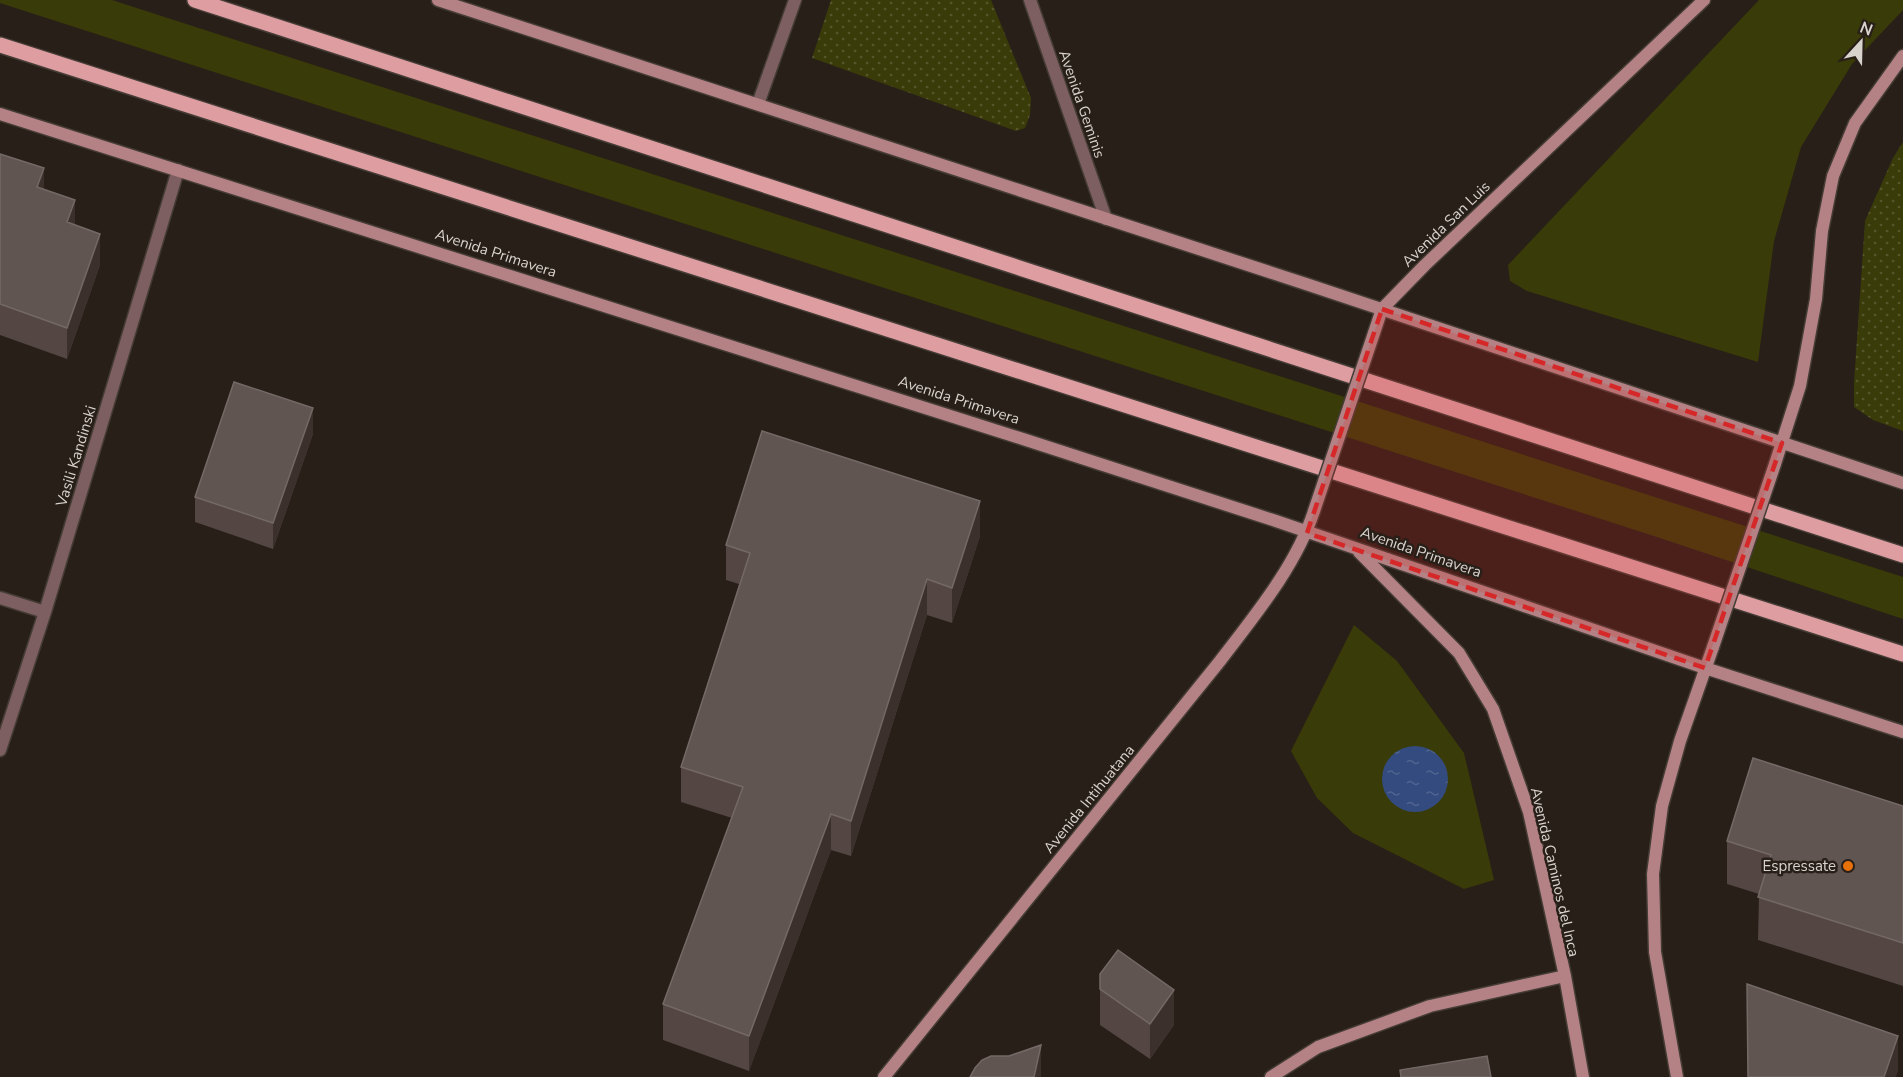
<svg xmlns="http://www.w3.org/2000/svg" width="1903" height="1077" viewBox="0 0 1903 1077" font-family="'Nunito Sans',sans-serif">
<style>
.grass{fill:#393b09}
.park{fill:url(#park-dots)}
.water{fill:url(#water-ripples)}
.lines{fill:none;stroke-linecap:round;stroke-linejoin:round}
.minor-casing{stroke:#443c35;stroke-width:15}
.tertiary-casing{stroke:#443c35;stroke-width:15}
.secondary-casing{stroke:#443c35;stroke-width:15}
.primary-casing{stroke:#443c35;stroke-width:18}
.minor{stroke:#7e5f61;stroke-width:12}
.tertiary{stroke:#7e5f61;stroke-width:12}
.secondary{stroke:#b48285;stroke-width:12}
.primary{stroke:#dd9da1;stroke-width:15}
.secondary-bridge-casing{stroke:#443c35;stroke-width:15;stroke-linecap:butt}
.secondary-bridge{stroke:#b48285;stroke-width:12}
.wall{fill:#534643}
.shaded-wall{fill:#3c302c}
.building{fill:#615552;stroke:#746966;stroke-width:1.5}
.marked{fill:#d62828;fill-opacity:0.2;stroke:#d62828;stroke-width:4.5;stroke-dasharray:12 8;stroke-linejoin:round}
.food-dot{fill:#e8710a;stroke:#281f18;stroke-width:2}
.labels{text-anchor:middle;stroke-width:5;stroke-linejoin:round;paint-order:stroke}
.street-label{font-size:15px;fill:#d9d3ce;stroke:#281f18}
.poi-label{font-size:15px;fill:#d9d3ce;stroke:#281f18;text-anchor:end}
</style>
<defs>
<pattern id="park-dots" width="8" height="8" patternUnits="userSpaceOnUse" patternTransform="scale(1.5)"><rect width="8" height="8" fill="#393b09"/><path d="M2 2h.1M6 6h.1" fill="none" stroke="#55562c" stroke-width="1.8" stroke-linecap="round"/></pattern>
<pattern id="water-ripples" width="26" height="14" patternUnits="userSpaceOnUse" patternTransform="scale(1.5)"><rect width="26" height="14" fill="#334b7e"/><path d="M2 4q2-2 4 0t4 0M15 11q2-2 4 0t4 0" fill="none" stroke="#50648f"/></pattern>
</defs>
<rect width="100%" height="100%" fill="#281f18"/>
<path class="grass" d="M 0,0 L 112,0 L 1903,577 L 1903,619 L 1660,538 L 0,3 Z
M 1759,0 L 1903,0 L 1903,10 L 1852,64 L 1801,147 L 1774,241 L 1758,362 L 1527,291 L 1510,281 L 1508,265 Z
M 1354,625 L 1397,661 L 1464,753 L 1494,880 L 1464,889 L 1353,833 L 1317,798 L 1291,751 Z"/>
<path class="park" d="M 831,0 L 991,0 L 1031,98 L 1030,115 L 1025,128 L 1016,131 L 812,58 Z
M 1903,142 L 1903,431 L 1873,420 L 1854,407 L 1854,383 L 1865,221 L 1893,158 Z"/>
<path class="water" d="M1382 779a33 33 0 1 1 66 0a33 33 0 1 1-66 0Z"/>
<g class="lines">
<defs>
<path id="minor" d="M 0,598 L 45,612
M 0,750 L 45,612 L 178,170"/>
<path id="tertiary" d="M 1030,0 L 1106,219
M 758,104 L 795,0"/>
<path id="secondary" d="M 438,0 L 1309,285 L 1903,483
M 0,114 L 1026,440 L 1276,521 L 1705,668 L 1903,732
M 1374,333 L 1382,309 L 1425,265 L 1704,0
M 1775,464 L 1800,386 L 1816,299 L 1822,231 L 1833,176 L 1855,123 L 1903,56
M 1359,552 L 1459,653 L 1493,709 L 1529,812 L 1565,976 L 1583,1077
M 884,1077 L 1220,661 C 1255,615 1296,566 1314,511
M 1271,1077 L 1318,1047 L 1430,1006 L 1565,976
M 1677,1077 L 1655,952 L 1653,874 L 1662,806 L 1680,741 L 1713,647"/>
<path id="primary" d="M 195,0 L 1903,555
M 0,45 L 1903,654"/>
</defs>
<use href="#minor" class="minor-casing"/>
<use href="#tertiary" class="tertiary-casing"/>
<use href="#secondary" class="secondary-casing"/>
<use href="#primary" class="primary-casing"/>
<use href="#minor" class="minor"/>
<use href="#tertiary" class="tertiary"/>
<use href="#secondary" class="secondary"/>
<use href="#primary" class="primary"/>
<defs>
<path id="secondary-bridge" d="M 1314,511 L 1374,333
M 1713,647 L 1775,464"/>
</defs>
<use href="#secondary-bridge" class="secondary-bridge-casing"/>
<use href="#secondary-bridge" class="secondary-bridge"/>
</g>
<path class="wall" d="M 0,154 L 44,189 L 75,225 L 100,265 L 67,359 L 0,335 Z
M 313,434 L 273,549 L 195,522 L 195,497 Z
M 980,536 L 952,623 L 927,615 L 851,856 L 831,850 L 749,1071 L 663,1040 L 663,1004 L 732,818 L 681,802 L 681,767 L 739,584 L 726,580 L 726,545 Z
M 1903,806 L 1903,986 L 1758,940 L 1759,894 L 1727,884 L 1727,841 Z
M 1100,974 L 1174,1025 L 1150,1059 L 1100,1025 Z"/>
<path class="shaded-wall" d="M 44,168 L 44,199 L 37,187 Z
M 75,200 L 75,231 L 67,222 Z
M 100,234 L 100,265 L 67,359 L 67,328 Z
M 313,408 L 313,434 L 273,549 L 273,523 Z
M 980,501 L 980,536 L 952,623 L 952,588 Z
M 927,579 L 927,615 L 851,856 L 851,821 Z
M 831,814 L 831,850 L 749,1071 L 749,1036 Z
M 1174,990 L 1174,1025 L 1150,1059 L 1150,1024 Z
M 1898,1036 L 1898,1071 L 1896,1077 L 1884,1077 Z
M 1041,1045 L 1041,1077 L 1034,1077 Z"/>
<path class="building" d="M 0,154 L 44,168 L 37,187 L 75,200 L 67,222 L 100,234 L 67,328 L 0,304 Z
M 234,382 L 313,408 L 273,523 L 195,497 Z
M 762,431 L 980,501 L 952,588 L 927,579 L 851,821 L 831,814 L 749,1036 L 663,1004 L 743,787 L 681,767 L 750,553 L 726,545 Z
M 1753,758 L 1903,806 L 1903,943 L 1758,897 L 1771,855 L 1727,841 Z
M 1118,950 L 1174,990 L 1150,1024 L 1100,989 L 1100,974 Z
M 1747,984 L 1898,1036 L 1884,1077 L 1748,1077 Z
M 1041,1045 L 1034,1077 L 970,1077 L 975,1068 L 982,1060 L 991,1056 L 1009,1056 Z
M 1487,1056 L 1491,1077 L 1401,1077 L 1400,1070 Z"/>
<path class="marked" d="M 1382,309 L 1782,443 L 1705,668 L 1307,533 Z"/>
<circle class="food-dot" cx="1848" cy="866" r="6"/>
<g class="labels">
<g class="street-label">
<text transform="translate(1082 104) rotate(71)" y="5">Avenida Geminis</text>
<text transform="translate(1446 224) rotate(-44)" y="5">Avenida San Luis</text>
<text transform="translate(496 253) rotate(18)" y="5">Avenida Primavera</text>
<text transform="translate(959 400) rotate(18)" y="5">Avenida Primavera</text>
<text transform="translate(76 456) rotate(-73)" y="5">Vasili Kandinski</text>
<text transform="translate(1421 552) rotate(19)" y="5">Avenida Primavera</text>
<text transform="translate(1089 799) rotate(-51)" y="5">Avenida Intihuatana</text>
<text transform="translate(1555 872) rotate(77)" y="5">Avenida Caminos del Inca</text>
</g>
<g class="poi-label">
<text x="1836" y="871">Espressate</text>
</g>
</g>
<g transform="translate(1861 42) rotate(22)" stroke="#281f18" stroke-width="4.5" paint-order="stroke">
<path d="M0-4.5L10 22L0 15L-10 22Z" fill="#d9d3ce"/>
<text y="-9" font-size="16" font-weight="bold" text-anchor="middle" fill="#d9d3ce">N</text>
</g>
</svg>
